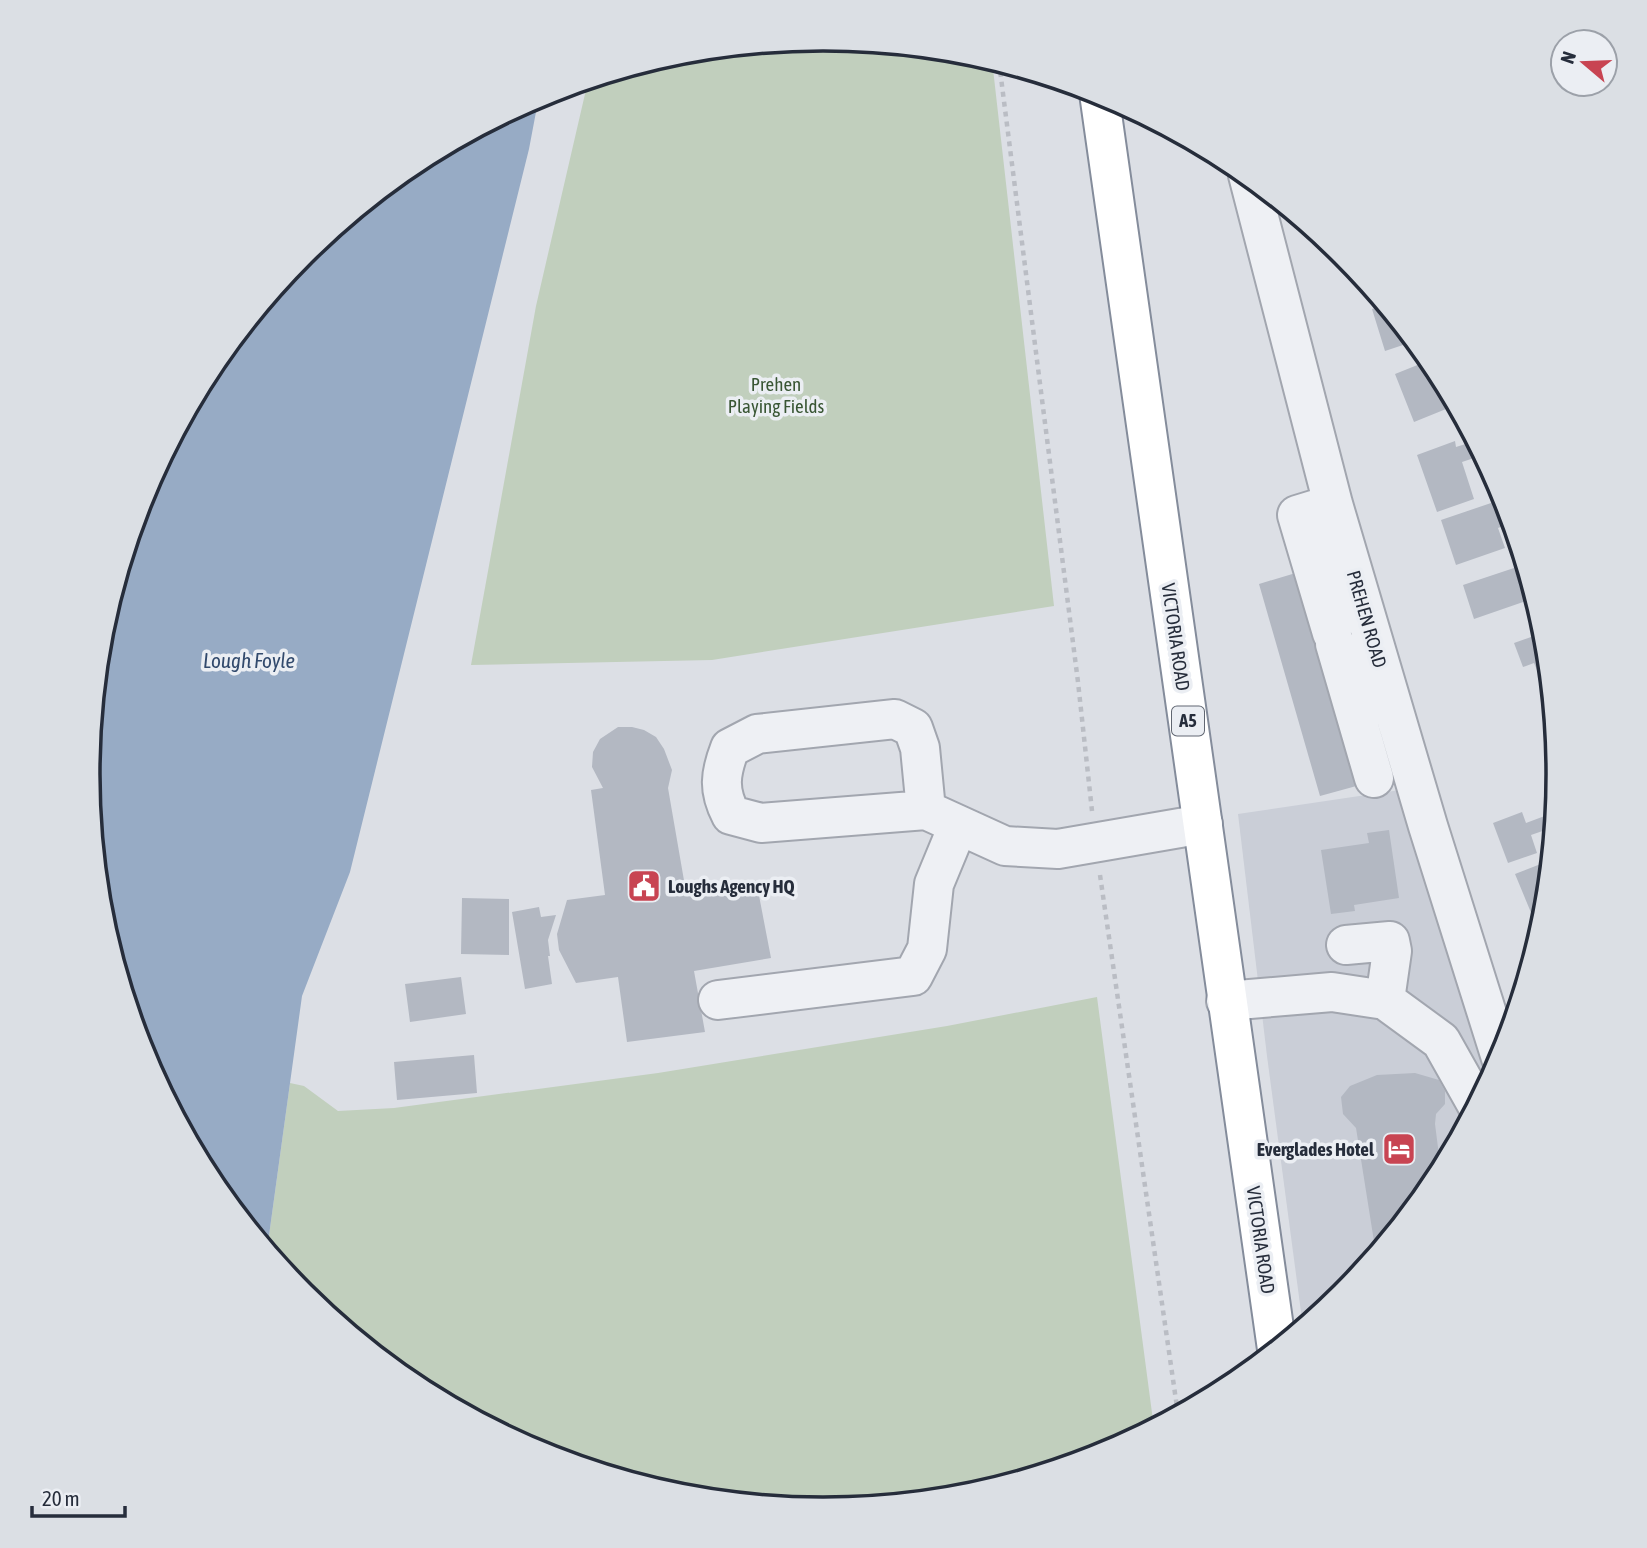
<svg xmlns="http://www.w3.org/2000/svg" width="1647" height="1548" viewBox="0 0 1647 1548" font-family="'Asap Condensed',sans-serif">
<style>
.built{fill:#caced7}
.green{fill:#c1cfbd}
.water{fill:#97abc5}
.building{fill:#b3b8c2}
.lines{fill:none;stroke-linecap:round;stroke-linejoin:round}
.minor-casing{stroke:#a2a6af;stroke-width:42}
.highway-casing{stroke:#848c9b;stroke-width:42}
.path{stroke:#babdc4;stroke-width:4.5;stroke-dasharray:5 5;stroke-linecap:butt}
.minor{stroke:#eef0f4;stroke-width:38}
.highway{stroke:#fff;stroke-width:38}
.labels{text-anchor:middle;stroke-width:7;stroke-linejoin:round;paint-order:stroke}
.shield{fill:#ebeef3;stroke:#616772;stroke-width:2}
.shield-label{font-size:18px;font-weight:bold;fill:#262d3b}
.park-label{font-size:19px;fill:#395634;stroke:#ebeef3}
.street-label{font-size:19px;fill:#262d3b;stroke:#ebeef3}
.poi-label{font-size:19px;font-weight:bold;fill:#262d3b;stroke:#ebeef3;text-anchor:start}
.water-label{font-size:21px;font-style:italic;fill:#324a6d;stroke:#ebeef3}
.rim{fill:none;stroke:#262d3b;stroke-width:3.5}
</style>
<rect width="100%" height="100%" fill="#dcdfe5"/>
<path class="built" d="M 1400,790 L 1488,1083 L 1435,1183 L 1343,1294 L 1303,1327 L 1267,1056 L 1238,814 Z"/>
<path class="green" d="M 823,39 L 967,53 L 992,60 L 1054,606 L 712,660 L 471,665 L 536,306 L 588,81 L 680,53 Z
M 1097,997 L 1154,1428 L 1105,1454 L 967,1495 L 823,1509 L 680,1495 L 542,1453 L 415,1385 L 303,1294 L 267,1250 L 290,1083 L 304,1086 L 338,1111 L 394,1108 L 658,1073 L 947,1026 Z"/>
<path class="water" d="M 539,96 L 529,149 L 350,872 L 302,996 L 267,1250 L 212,1182 L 144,1055 L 102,917 L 88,774 L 102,630 L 144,492 L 212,365 L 304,254 L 415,162 Z"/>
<path class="building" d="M 1385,305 L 1415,341 L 1385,351 L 1372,309 Z
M 1430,360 L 1441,384 L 1444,383 L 1456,405 L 1414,422 L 1395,374 Z
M 1455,441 L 1456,447 L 1472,442 L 1477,457 L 1462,462 L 1474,499 L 1437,512 L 1417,455 Z
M 1494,502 L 1501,521 L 1511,518 L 1518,543 L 1509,546 L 1503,526 L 1498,528 L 1505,548 L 1456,565 L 1441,520 Z
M 1514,568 L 1526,601 L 1474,619 L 1463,585 Z
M 1299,572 L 1360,785 L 1320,796 L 1259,584 Z
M 1545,632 L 1550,685 L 1544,687 L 1534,663 L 1523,667 L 1514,643 Z
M 618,727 L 632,727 L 644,730 L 656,737 L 664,749 L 672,770 L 668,788 L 686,892 L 756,880 L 771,958 L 694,971 L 705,1032 L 627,1042 L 618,977 L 576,983 L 559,950 L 557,934 L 567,900 L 605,895 L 591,790 L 603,788 L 592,767 L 593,752 L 600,739 Z
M 1522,812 L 1526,823 L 1550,814 L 1554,827 L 1531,835 L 1537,853 L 1508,863 L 1493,823 Z
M 1389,830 L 1399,898 L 1354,905 L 1355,911 L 1331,914 L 1321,850 L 1369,843 L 1367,833 Z
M 1551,860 L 1546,910 L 1532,915 L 1515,874 Z
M 462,898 L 509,899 L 509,955 L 461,954 Z
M 539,907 L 541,917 L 556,915 L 548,940 L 550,956 L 548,956 L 552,984 L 525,989 L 512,912 Z
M 461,977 L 466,1014 L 410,1022 L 405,984 Z
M 474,1055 L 477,1093 L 397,1100 L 394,1062 Z
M 1415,1073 L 1439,1080 L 1445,1091 L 1445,1104 L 1436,1114 L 1435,1124 L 1441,1171 L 1435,1183 L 1376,1254 L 1356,1128 L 1343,1114 L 1341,1097 L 1350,1086 L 1377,1075 Z"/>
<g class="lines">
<defs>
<path id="minor" d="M 1248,175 L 1333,504 L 1428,826 L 1501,1058
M 1332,633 L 1297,515 L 1333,504
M 1335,644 L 1374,778
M 926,810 L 920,748 L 913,728 L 895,719 L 757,734 L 730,748 C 720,774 718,790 731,815 L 761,823 L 926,810 L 1005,846 L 1058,849 L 1203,824
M 1346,945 L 1390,941 L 1392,951 L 1385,1000
M 718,1000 L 913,976 L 927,949 L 934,884 L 958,826
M 1226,1001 L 1332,992 L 1385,1000 L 1441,1041 L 1477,1105"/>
<path id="highway" d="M 1099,93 L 1277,1349"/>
</defs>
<use href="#minor" class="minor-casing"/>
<use href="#highway" class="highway-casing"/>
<path class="path" d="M 999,62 L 1078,682 L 1092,811
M 1100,875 L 1178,1414"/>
<use href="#minor" class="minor"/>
<use href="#highway" class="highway"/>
</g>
<defs>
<symbol id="civic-square" viewBox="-11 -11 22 22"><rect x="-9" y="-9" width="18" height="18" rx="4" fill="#c84452" stroke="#ebeef3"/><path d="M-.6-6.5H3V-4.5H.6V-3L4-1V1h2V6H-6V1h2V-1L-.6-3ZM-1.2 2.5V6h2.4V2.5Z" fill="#fff"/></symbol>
<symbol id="hotel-square" viewBox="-11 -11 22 22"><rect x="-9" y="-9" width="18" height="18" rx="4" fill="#c84452" stroke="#ebeef3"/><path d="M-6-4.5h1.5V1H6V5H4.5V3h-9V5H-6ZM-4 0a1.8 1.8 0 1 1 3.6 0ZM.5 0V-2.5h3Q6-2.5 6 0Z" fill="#fff"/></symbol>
</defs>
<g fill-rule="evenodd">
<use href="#civic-square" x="625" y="867" width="38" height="38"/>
<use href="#hotel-square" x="1380" y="1130" width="38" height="38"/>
</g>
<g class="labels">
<rect class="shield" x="1172" y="706.5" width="32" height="29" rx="5"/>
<g class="shield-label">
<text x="1188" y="727">A5</text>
</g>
<g class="park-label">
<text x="776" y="391">Prehen<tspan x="776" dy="22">Playing Fields</tspan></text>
</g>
<g class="street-label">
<text transform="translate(1367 619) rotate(74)" y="7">PREHEN ROAD</text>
<text transform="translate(1176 637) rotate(82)" y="7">VICTORIA ROAD</text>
<text transform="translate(1261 1240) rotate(82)" y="7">VICTORIA ROAD</text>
</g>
<g class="poi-label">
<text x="668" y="893">Loughs Agency HQ</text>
<text x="1374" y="1156" text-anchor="end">Everglades Hotel</text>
</g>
<g class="water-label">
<text x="249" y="668">Lough Foyle</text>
</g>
</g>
<path d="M0 0H1647V1548H0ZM100 774a723 723 0 1 1 1446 0a723 723 0 1 1-1446 0Z" fill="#dbdfe4" fill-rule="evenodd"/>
<path class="rim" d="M100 774a723 723 0 1 1 1446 0a723 723 0 1 1-1446 0Z"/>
<g transform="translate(1584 63) rotate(289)"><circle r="33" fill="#ebeef3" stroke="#9ca1a9" stroke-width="2"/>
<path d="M0-5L12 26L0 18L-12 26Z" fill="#c84452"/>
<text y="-10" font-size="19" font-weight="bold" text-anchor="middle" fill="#262d3b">N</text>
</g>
<path d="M32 1506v10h93v-10" fill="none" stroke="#262d3b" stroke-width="3.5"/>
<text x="42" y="1506" font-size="21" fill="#262d3b" stroke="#ebeef3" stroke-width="5" paint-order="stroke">20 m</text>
</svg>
